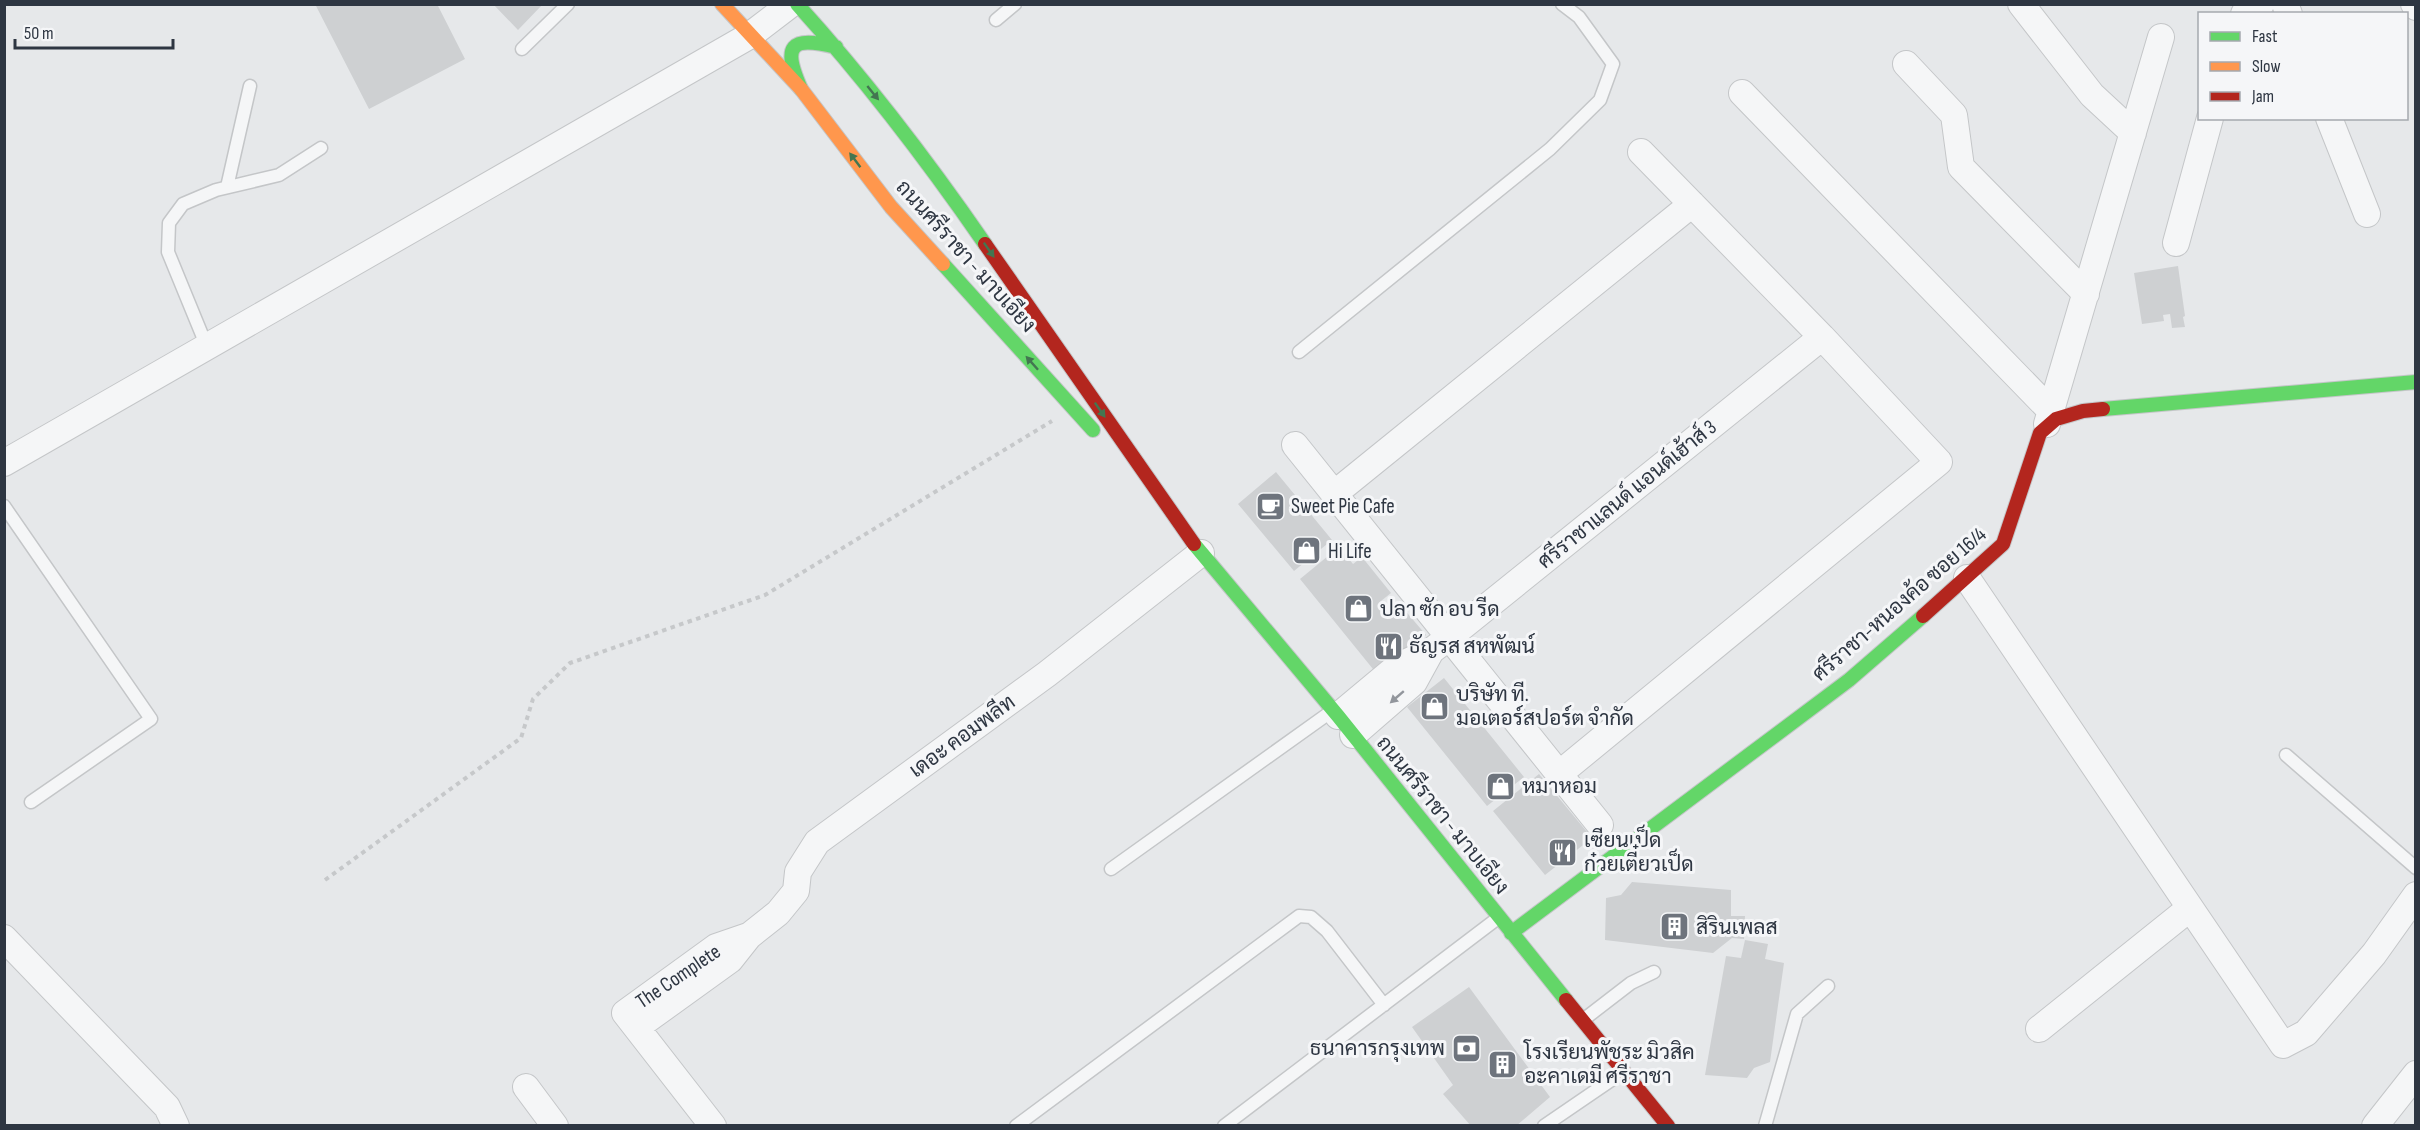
<svg xmlns="http://www.w3.org/2000/svg" width="2420" height="1130" viewBox="0 0 2420 1130" font-family="'Sofia Sans Condensed',Sarabun,sans-serif">
<style>
.building{fill:#ced0d2}
.lines{fill:none;stroke-linecap:round;stroke-linejoin:round}
.lane-casing{stroke:#c4c6c8;stroke-width:15}
.street-casing{stroke:#c4c6c8;stroke-width:28}
.fast-casing{stroke:#c4c6c8;stroke-width:16}
.slow-casing{stroke:#c4c6c8;stroke-width:16}
.jam-casing{stroke:#c4c6c8;stroke-width:16}
.path{stroke:#c6c8ca;stroke-width:4;stroke-dasharray:4.5 4.5;stroke-linecap:butt}
.lane{stroke:#f5f6f7;stroke-width:12}
.street{stroke:#f5f6f7;stroke-width:26}
.fast{stroke:#63d668;stroke-width:14}
.slow{stroke:#ff974d;stroke-width:14}
.jam{stroke:#b3261e;stroke-width:14}
.oneway{fill:#437651}
.oneway2{fill:#92969c}
.labels{text-anchor:middle;stroke-width:6;stroke-linejoin:round;paint-order:stroke}
.street-label{font-size:21px;fill:#2e3642;stroke:#f5f6f8}
.poi-label{font-size:21px;fill:#2e3642;stroke:#f5f6f8;text-anchor:start}
</style>
<rect width="100%" height="100%" fill="#e6e8ea"/>
<path class="building" d="M 315,4 L 437,4 L 465,59 L 369,109 Z
M 493,4 L 543,4 L 518,30 Z
M 2178,266 L 2185,316 L 2183,317 L 2185,327 L 2172,328 L 2170,314 L 2163,315 L 2164,321 L 2142,324 L 2134,273 Z
M 1276,472 L 1332,540 L 1294,571 L 1238,504 Z
M 1339,547 L 1353,564 L 1362,557 L 1391,593 L 1381,601 L 1393,616 L 1403,608 L 1426,635 L 1377,674 L 1300,579 Z
M 1444,678 L 1524,777 L 1487,806 L 1407,707 Z
M 1539,774 L 1592,838 L 1545,875 L 1493,811 Z
M 1632,882 L 1731,890 L 1731,916 L 1745,916 L 1744,939 L 1732,938 L 1713,953 L 1605,940 L 1606,898 L 1621,895 Z
M 1745,940 L 1768,944 L 1765,959 L 1784,963 L 1770,1062 L 1754,1068 L 1747,1078 L 1705,1075 L 1726,956 L 1741,958 Z
M 1469,987 L 1550,1097 L 1516,1126 L 1471,1126 L 1443,1094 L 1453,1085 L 1412,1027 Z"/>
<g class="lines">
<defs>
<path id="lane" d="M 996,20 L 1015,4
M 522,49 L 568,4
M 227,187 L 250,86
M 207,347 L 168,252 L 169,223 L 183,204 L 216,190 L 279,175 L 321,148
M 1299,352 L 1550,149 L 1600,100 L 1613,64 L 1579,17 L 1562,4
M 4,506 L 151,719 L 31,802
M 2286,755 L 2416,868
M 1111,869 L 1332,711
M 1583,1020 L 1631,983 L 1654,972
M 1016,1126 L 1299,916 L 1311,917 L 1327,931 L 1384,1005
M 1224,1126 L 1498,918
M 1544,1126 L 1623,1072
M 1765,1126 L 1797,1014 L 1828,986"/>
<path id="street" d="M 2021,4 L 2092,95 L 2133,133
M 2285,4 L 2289,14
M 2414,4 L 2416,7
M 2244,14 L 2261,4
M 1906,64 L 1954,115 L 1961,167 L 2086,294
M 1742,93 L 2051,411
M 2329,118 L 2367,214
M 2176,243 L 2210,118
M 2047,424 L 2161,37
M 1295,445 L 1600,825
M 4,463 L 749,36 L 791,4
M 1334,494 L 1692,204
M 1967,578 L 2283,1045 L 2306,1033 L 2374,954 L 2416,895
M 1338,716 L 1398,666 L 1431,651 L 1448,638 L 1822,337
M 1353,735 L 1414,682 L 1431,651
M 1559,774 L 1939,462 L 1822,337 L 1641,152
M 4,938 L 167,1107 L 176,1126
M 637,1027 L 730,960 L 749,936 L 778,913 L 796,891 L 798,872 L 817,842 L 1047,674 L 1201,553
M 2039,1029 L 2190,908
M 526,1087 L 555,1126
M 713,1126 L 625,1013 L 716,947 L 748,936
M 2375,1126 L 2416,1074"/>
<path id="fast" d="M 797,4 C 865,79 927,160 985,244
M 801,89 C 782,45 790,36 836,47
M 943,264 L 1093,430
M 2103,409 L 2416,382
M 1194,544 L 1338,716 L 1566,1000
M 1511,933 L 1849,680 L 1923,616"/>
<path id="slow" d="M 722,4 L 801,89 L 891,207 L 943,264"/>
<path id="jam" d="M 985,244 L 1194,544
M 1923,616 L 2003,544 L 2040,433 L 2056,419 L 2083,411 L 2103,409
M 1566,1000 L 1668,1126"/>
</defs>
<use href="#lane" class="lane-casing"/>
<use href="#street" class="street-casing"/>
<use href="#fast" class="fast-casing"/>
<use href="#slow" class="slow-casing"/>
<use href="#jam" class="jam-casing"/>
<path class="path" d="M 325,880 L 521,738 L 533,699 L 570,663 L 765,595 L 1052,421"/>
<use href="#lane" class="lane"/>
<use href="#street" class="street"/>
<use href="#fast" class="fast"/>
<use href="#slow" class="slow"/>
<use href="#jam" class="jam"/>
</g>
<defs><path id="oneway-solid" d="M-6-.8H1V-3.2L6.5 0L1 3.2V.8H-6Z" transform="scale(1.5)"/></defs>
<g class="oneway">
<use href="#oneway-solid" transform="translate(873 93) rotate(51)"/>
<use href="#oneway-solid" transform="translate(855 160) rotate(-127)"/>
<use href="#oneway-solid" transform="translate(989 250) rotate(55)"/>
<use href="#oneway-solid" transform="translate(1032 363) rotate(-132)"/>
<use href="#oneway-solid" transform="translate(1100 410) rotate(55)"/>
</g>
<use class="oneway2" href="#oneway-solid" transform="translate(1397 697) rotate(139)"/>
<defs>
<symbol id="cafe-square" viewBox="-11 -11 22 22"><rect x="-9" y="-9" width="18" height="18" rx="4" fill="#6e747d" stroke="#f5f6f8"/><path d="M-5.5-4.5H6V0H3Q3 3.5 0 3.5H-2.5Q-5.5 3.5-5.5 0ZM3-3.2v2h1.7v-2ZM-6 4.5H4V6H-6Z" fill="#fff"/></symbol>
<symbol id="shop-square" viewBox="-11 -11 22 22"><rect x="-9" y="-9" width="18" height="18" rx="4" fill="#6e747d" stroke="#f5f6f8"/><path d="M-5-2.5h2.3a2.7 3.5 0 0 1 5.4 0H5L5.5 6h-11ZM-1.5-2.5h3a1.5 2.3 0 0 0-3 0Z" fill="#fff"/></symbol>
<symbol id="restaurant-square" viewBox="-11 -11 22 22"><rect x="-9" y="-9" width="18" height="18" rx="4" fill="#6e747d" stroke="#f5f6f8"/><path d="M-5-6h1v4h1v-4h1v4h1v-4h1v5L-1.5 .5V6h-2V.5L-5-1ZM5-6V6H3V1.5H1.5Q1.5-4 5-6Z" fill="#fff"/></symbol>
<symbol id="building-square" viewBox="-11 -11 22 22"><rect x="-9" y="-9" width="18" height="18" rx="4" fill="#6e747d" stroke="#f5f6f8"/><path d="M-4-6H4V6H1V3H-1V6H-4ZM-2.5-4.3h1.7v1.8h-1.7ZM.8-4.3h1.7v1.8H.8ZM-2.5-1h1.7V.8h-1.7ZM.8-1h1.7V.8H.8Z" fill="#fff"/></symbol>
<symbol id="bank-square" viewBox="-11 -11 22 22"><rect x="-9" y="-9" width="18" height="18" rx="4" fill="#6e747d" stroke="#f5f6f8"/><path d="M-6-4H6V4H-6ZM0-2.3a2.3 2.3 0 1 0 0 4.6a2.3 2.3 0 1 0 0-4.6Z" fill="#fff"/></symbol>
</defs>
<g fill-rule="evenodd">
<use href="#cafe-square" x="1254" y="490" width="33" height="33"/>
<use href="#shop-square" x="1290" y="534" width="33" height="33"/>
<use href="#shop-square" x="1342" y="592" width="33" height="33"/>
<use href="#restaurant-square" x="1372" y="630" width="33" height="33"/>
<use href="#shop-square" x="1418" y="690" width="33" height="33"/>
<use href="#shop-square" x="1484" y="770" width="33" height="33"/>
<use href="#restaurant-square" x="1546" y="836" width="33" height="33"/>
<use href="#building-square" x="1658" y="910" width="33" height="33"/>
<use href="#bank-square" x="1450" y="1032" width="33" height="33"/>
<use href="#building-square" x="1486" y="1048" width="33" height="33"/>
</g>
<g class="labels">
<g class="street-label">
<text transform="translate(966 256) rotate(48)" y="7">ถนนศรีราชา - มาบเอียง</text>
<text transform="translate(1627 494) rotate(-39)" y="7">ศรีราชาแลนด์ แอนด์เฮ้าส์ 3</text>
<text transform="translate(1899 604) rotate(-41)" y="7">ศรีราชา-หนองค้อ ซอย 16/4</text>
<text transform="translate(962 736) rotate(-36)" y="7">เดอะ คอมพลีท</text>
<text transform="translate(1443 815) rotate(51)" y="7">ถนนศรีราชา - มาบเอียง</text>
<text transform="translate(678 976) rotate(-34)" y="7">The Complete</text>
</g>
<g class="poi-label">
<text x="1291" y="513">Sweet Pie Cafe</text>
<text x="1328" y="558">Hi Life</text>
<text x="1380" y="616">ปลา ซัก อบ รีด</text>
<text x="1409" y="653">ธัญรส สหพัฒน์</text>
<text x="1456" y="701">บริษัท ที.<tspan x="1456" dy="24">มอเตอร์สปอร์ต จำกัด</tspan></text>
<text x="1522" y="793">หมาหอม</text>
<text x="1584" y="847">เซียนเป็ด<tspan x="1584" dy="24">ก๋วยเตี๋ยวเป็ด</tspan></text>
<text x="1696" y="934">สิรินเพลส</text>
<text x="1445" y="1055" text-anchor="end">ธนาคารกรุงเทพ</text>
<text x="1524" y="1059">โรงเรียนพัชระ มิวสิค<tspan x="1524" dy="24">อะคาเดมี ศรีราชา</tspan></text>
</g>
</g>
<rect width="2420" height="1130" fill="none" stroke="#2e3642" stroke-width="12"/>
<rect x="2198" y="12" width="210" height="108" fill="#f5f6f8" stroke="#a5a9af" stroke-width="1.5"/>
<rect x="2210" y="32" width="30" height="9" fill="#63d668" stroke="#a5a9af" stroke-width="1.5"/>
<text x="2252" y="42" font-size="18" fill="#2e3642">Fast</text>
<rect x="2210" y="62" width="30" height="9" fill="#ff974d" stroke="#a5a9af" stroke-width="1.5"/>
<text x="2252" y="72" font-size="18" fill="#2e3642">Slow</text>
<rect x="2210" y="92" width="30" height="9" fill="#b3261e" stroke="#a5a9af" stroke-width="1.5"/>
<text x="2252" y="102" font-size="18" fill="#2e3642">Jam</text>
<path d="M15 39v9h158v-9" fill="none" stroke="#2e3642" stroke-width="3"/>
<text x="24" y="39" font-size="18" fill="#2e3642" stroke="#f5f6f8" stroke-width="4.5" paint-order="stroke">50 m</text>
</svg>
